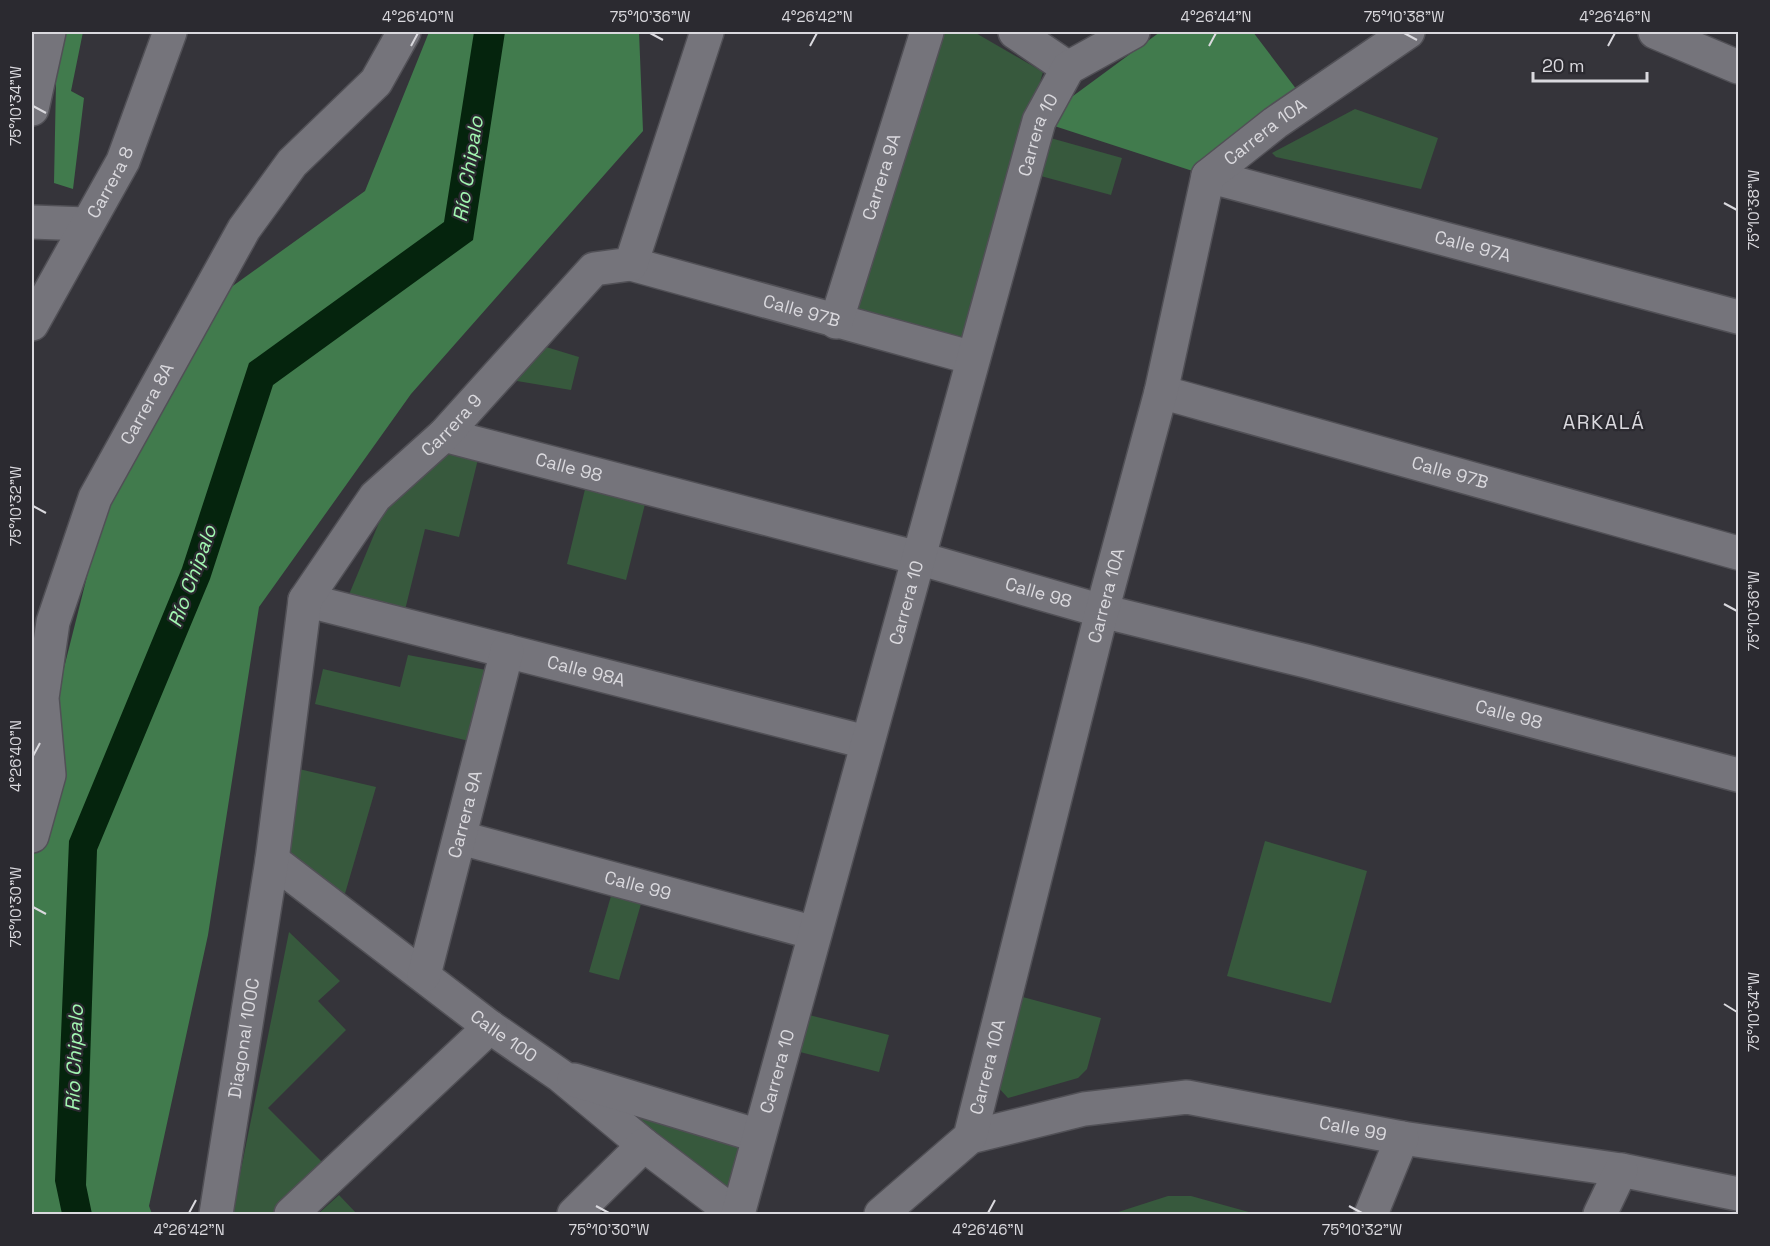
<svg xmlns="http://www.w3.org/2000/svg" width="1770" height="1246" viewBox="0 0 1770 1246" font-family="'Space Grotesk',sans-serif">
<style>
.green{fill:#37593d}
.forest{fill:#417b4d}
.water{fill:#05240d}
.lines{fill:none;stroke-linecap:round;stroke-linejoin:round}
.minor-casing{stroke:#515056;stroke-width:36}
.minor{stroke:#75747b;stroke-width:33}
.ticks{fill:none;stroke:#dad9de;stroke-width:2}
.labels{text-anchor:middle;stroke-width:4.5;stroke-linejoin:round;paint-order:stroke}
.street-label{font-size:18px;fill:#dad9de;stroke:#2b2a30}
.water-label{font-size:20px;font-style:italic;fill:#a2f6b1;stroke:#2b2a30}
.neighbourhood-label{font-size:20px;letter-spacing:1.5px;fill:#dad9de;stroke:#2b2a30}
.neatline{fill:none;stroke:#dad9de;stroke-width:2}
.ticks-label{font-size:15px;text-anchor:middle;fill:#dad9de}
</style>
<rect width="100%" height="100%" fill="#35343a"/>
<path class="green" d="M 930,32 L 974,32 L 1043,72 L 960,350 L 845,315 Z
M 1355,109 L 1438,138 L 1421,189 L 1276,157 L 1272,153 Z
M 1047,137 L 1122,158 L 1111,195 L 1037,175 Z
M 533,343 L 579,357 L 571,390 L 505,379 Z
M 441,445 L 479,455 L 459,537 L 425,529 L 405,610 L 348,597 L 388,501 Z
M 587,481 L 646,500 L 626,580 L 567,564 Z
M 408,655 L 486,670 L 469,741 L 315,704 L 323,669 L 400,687 Z
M 299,769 L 376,787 L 344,897 L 284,859 Z
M 1265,841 L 1367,871 L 1331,1003 L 1227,976 Z
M 611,896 L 641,904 L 619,980 L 589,972 Z
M 289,932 L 340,981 L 318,1001 L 346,1030 L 268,1108 L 326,1166 L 277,1214 L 232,1214 Z
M 1019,996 L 1101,1018 L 1087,1069 L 1078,1078 L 1008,1098 L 996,1085 Z
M 805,1014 L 889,1035 L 879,1072 L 796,1051 Z
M 561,1076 L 759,1136 L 738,1214 Z
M 339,1195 L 357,1214 L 318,1214 Z
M 1168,1196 L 1191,1196 L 1256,1214 L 1112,1214 Z"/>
<path class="forest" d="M 57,32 L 83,32 L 71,91 L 84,98 L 73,189 L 54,183 Z
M 429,32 L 639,32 L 643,131 L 411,394 L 259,607 L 208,935 L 149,1206 L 152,1214 L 33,1214 L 32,795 L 104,509 L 216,298 L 365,191 Z
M 1160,32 L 1253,32 L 1300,94 L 1208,176 L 1039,121 Z"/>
<path class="water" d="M 474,32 L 505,32 L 473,240 L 273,385 L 210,579 L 97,850 L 86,1185 L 92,1214 L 62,1214 L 55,1181 L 69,841 L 182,568 L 249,363 L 444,222 Z"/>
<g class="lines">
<defs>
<g id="minor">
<path d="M 1015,32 L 1068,68"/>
<path d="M 1655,32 L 1738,67"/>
<path d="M 32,109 L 49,32"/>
<path id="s1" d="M 1208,176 L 1738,317"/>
<path d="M 32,222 L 86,224"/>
<path id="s2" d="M 631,264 L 973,358"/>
<path id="s3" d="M 836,322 L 927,32"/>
<path id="s4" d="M 32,324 L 123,161 L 170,32"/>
<path id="s5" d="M 1161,392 L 1738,553"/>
<path id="s6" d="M 444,435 L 918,558 L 1102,611 L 1306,661 L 1738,775"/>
<path id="s7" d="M 305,600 L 866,742"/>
<path id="s8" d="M 32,836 L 49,775 L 42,698 L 53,622 L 95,498 L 244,229 L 292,163 L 376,82 L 404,32"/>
<path id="s9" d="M 461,838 L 815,933"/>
<path id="s10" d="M 272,860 L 490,1027 L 561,1076 L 644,1145 L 735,1214"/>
<path id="s11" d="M 424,975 L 507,651"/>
<path d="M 574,1080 L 759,1136"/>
<path id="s12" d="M 970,1137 L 1084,1109 L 1187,1097 L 1402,1138 L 1621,1170 L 1738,1194"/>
<path id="s13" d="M 216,1214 L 272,860 L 305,600 L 375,497 L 444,435 L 594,269 L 631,264 L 707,32"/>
<path d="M 291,1214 L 490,1027"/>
<path d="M 574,1214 L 644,1145"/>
<path id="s14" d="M 738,1214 L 1039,121 L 1068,68 L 1133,32"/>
<path id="s15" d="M 881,1214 L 970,1137 L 1102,611 L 1161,392 L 1208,176 L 1275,123 L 1408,32"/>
<path d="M 1371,1214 L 1402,1138"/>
<path d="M 1600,1214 L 1621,1170"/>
</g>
</defs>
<use href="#minor" class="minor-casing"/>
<use href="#minor" class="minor"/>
</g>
<path class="ticks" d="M 650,33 L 663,40M 1404,33 L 1417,40M 411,46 L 418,33M 810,46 L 817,33M 1209,46 L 1216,33M 1608,46 L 1615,33M 33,106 L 46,113M 1724,203 L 1737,210M 33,506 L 46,513M 1724,604 L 1737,611M 33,756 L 40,743M 33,907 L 46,914M 1724,1004 L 1737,1012M 596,1206 L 609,1213M 1349,1206 L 1362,1213M 189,1213 L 196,1200M 988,1213 L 995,1200"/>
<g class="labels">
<g class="street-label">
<text dy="6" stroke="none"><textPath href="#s15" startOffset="1180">Carrera 10A</textPath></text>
<text dy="6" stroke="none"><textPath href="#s14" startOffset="1120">Carrera 10</textPath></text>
<text dy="6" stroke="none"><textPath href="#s3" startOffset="152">Carrera 9A</textPath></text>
<text dy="6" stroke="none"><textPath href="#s4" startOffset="162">Carrera 8</textPath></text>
<text dy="6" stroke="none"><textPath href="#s1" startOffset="274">Calle 97A</textPath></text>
<text dy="6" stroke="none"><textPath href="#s2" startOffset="177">Calle 97B</textPath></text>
<text dy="6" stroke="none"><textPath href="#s8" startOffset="456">Carrera 8A</textPath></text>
<text dy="6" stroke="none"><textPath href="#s13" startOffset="850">Carrera 9</textPath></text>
<text dy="6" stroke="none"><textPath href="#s6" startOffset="129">Calle 98</textPath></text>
<text dy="6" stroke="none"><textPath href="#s5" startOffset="300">Calle 97B</textPath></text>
<text dy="6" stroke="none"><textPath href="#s6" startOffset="615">Calle 98</textPath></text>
<text dy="6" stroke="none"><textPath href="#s15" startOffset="676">Carrera 10A</textPath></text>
<text dy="6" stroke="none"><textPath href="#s14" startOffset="634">Carrera 10</textPath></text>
<text dy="6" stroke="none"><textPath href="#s7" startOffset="290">Calle 98A</textPath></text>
<text dy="6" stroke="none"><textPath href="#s6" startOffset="1101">Calle 98</textPath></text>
<text dy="6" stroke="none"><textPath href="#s11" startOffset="166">Carrera 9A</textPath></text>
<text dy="6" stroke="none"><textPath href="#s9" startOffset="183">Calle 99</textPath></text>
<text dy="6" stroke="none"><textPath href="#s10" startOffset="291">Calle 100</textPath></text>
<text dy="6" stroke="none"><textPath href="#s13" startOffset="178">Diagonal 100C</textPath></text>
<text dy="6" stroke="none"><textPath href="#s15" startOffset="190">Carrera 10A</textPath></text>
<text dy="6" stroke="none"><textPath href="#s14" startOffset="148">Carrera 10</textPath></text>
<text dy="6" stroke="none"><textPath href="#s12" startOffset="390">Calle 99</textPath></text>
</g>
<g class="water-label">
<text transform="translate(468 169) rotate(-81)" y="7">Río Chipalo</text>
<text transform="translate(192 576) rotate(-70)" y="7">Río Chipalo</text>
<text transform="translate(74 1058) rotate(-88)" y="7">Río Chipalo</text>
</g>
<g class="neighbourhood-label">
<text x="1604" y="429">ARKALÁ</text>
</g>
</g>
<rect width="1770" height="1246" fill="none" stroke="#2b2a30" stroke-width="66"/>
<path d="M1533 72v9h114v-9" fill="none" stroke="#dad9de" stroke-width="3"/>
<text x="1542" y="72" font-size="18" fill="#dad9de" stroke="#2b2a30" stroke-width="4.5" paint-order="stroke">20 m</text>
<rect x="33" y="33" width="1704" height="1180" class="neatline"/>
<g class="ticks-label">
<text x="418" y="22">4°26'40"N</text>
<text x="650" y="22">75°10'36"W</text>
<text x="817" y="22">4°26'42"N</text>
<text x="1216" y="22">4°26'44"N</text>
<text x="1404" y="22">75°10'38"W</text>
<text x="1615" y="22">4°26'46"N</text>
<text transform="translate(16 106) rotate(-90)" y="5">75°10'34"W</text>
<text transform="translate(1754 210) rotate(-90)" y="5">75°10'38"W</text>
<text transform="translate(16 506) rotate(-90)" y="5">75°10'32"W</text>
<text transform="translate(1754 611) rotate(-90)" y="5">75°10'36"W</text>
<text transform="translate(16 756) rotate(-90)" y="5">4°26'40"N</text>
<text transform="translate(16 907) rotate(-90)" y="5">75°10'30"W</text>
<text transform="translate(1754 1012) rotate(-90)" y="5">75°10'34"W</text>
<text x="189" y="1235">4°26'42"N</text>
<text x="609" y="1235">75°10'30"W</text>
<text x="988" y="1235">4°26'46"N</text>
<text x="1362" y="1235">75°10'32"W</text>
</g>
</svg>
